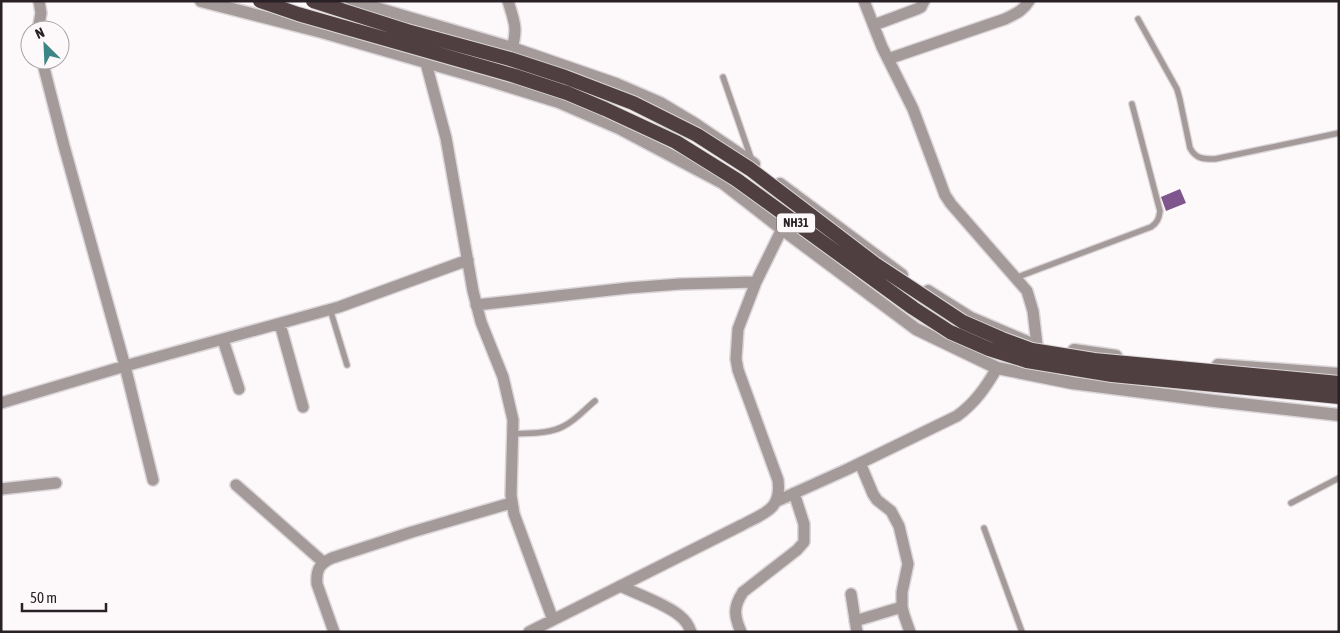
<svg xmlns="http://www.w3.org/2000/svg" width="1340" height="633" viewBox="0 0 1340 633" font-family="'Asap Condensed',sans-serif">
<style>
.building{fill:#7e558d}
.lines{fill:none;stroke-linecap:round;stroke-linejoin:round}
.service-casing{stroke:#dbd6d9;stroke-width:8}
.minor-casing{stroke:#dbd6d9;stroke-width:14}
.tertiary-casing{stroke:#dbd6d9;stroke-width:15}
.service{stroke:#a49a9a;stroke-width:5.5}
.minor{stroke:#a49a9a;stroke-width:11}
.tertiary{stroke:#a49a9a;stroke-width:12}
.trunk-bridge-casing{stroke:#dbd6d9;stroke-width:16;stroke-linecap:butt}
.trunk-bridge{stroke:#503f40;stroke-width:14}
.labels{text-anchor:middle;stroke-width:5;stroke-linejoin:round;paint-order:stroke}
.shield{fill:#fdf9fb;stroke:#696265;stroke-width:1}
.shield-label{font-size:12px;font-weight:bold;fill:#292125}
</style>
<rect width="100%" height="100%" fill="#fdf9fb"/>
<path class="building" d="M 1180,189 L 1186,203 L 1166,211 L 1161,197 Z"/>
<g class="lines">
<defs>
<path id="service" d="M 1138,19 L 1177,89 L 1180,100 L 1190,148 C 1196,159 1203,159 1215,159 L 1339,133
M 723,77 L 751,158
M 1015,278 L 1151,227 C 1157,223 1159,219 1160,211 L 1132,104
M 330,309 L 347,365
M 513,434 C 529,433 550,434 564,426 C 576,420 585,409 595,401
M 1291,503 L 1339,478
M 984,528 L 1022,632"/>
<path id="minor" d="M 508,1 C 514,21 518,28 512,48
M 864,1 L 882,47 L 913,109 L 945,195 L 951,204 L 1027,291 L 1033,311 L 1037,345
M 874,25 L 917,9 L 921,7 L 924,1
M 38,30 L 41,13 L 39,1
M 888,59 L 1005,19 C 1015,14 1023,11 1029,1
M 42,60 L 64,146 L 125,366 L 153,480
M 426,63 L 446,138 L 473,291 L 481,322 L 503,377 L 513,420 L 511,495 L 514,514 L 553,620
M 476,305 L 628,288 L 680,284 L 756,282
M 280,324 L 303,407
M 223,340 L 239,389
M 1,403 L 125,366 L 339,307 L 468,260
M 860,463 L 873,494 L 877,500 L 891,511 L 899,526 L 908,564 L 902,592 L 902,607 L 904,615 L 910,632
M 236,485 L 323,562
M 1,489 L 56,483
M 777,501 L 848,469 L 957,416 C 975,403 986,387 997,368
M 620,586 C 637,594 666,604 680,616 C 685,620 689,626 691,632
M 851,594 L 857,632
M 855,621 L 902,607
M 334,632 L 317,584 C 316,570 319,564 332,558 L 412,532 L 511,503
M 529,632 L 742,525 C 764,513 782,510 778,480 L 738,370 L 736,359 L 738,329 L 756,282 L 782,229 L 793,193
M 741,632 C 734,616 733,607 743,592 L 797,550 L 804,542 L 804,524 L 794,493"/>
<path id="tertiary" d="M 201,1 L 322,32 L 488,80 L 559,102 L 619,128 L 723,183 L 782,229 L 916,329 L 997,368 L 1072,383 L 1214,401 L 1339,415
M 352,1 L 512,48 L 616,84 L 660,103 L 695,124 L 754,164
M 780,184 L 902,275
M 928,291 L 971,318 L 1032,344
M 1074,350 L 1116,356
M 1218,365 L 1339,374"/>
</defs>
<use href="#service" class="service-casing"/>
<use href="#minor" class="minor-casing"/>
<use href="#tertiary" class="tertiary-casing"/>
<use href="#service" class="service"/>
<use href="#minor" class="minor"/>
<use href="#tertiary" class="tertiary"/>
<defs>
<path id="trunk-bridge" d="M 260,1 L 298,14 L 515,76 L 567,93 L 605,109 L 676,142 L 737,180 L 913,308 L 950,332 L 989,349 L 1027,361 L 1112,375 L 1339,397
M 313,1 L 407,31 L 510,59 L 565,77 L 633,103 L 697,135 L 750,169 L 875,264 L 963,322 L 1002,339 L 1032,350 L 1094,360 L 1339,383"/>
</defs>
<use href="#trunk-bridge" class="trunk-bridge-casing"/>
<use href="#trunk-bridge" class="trunk-bridge"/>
</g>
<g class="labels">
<rect class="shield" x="777" y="213.5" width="38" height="19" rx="4"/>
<g class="shield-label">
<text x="796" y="227">NH31</text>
</g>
</g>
<rect width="1340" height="633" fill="none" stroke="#292125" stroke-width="5"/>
<g transform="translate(45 45) rotate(336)"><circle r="24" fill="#fdf9fb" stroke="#a8a3a5"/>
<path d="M0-4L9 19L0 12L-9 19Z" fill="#3c8586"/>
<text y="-8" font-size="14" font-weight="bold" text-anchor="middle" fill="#292125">N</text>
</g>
<path d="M22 603v8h84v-8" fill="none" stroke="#292125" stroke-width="2.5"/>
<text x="30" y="603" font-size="15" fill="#292125" stroke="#fdf9fb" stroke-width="4" paint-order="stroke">50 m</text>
</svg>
